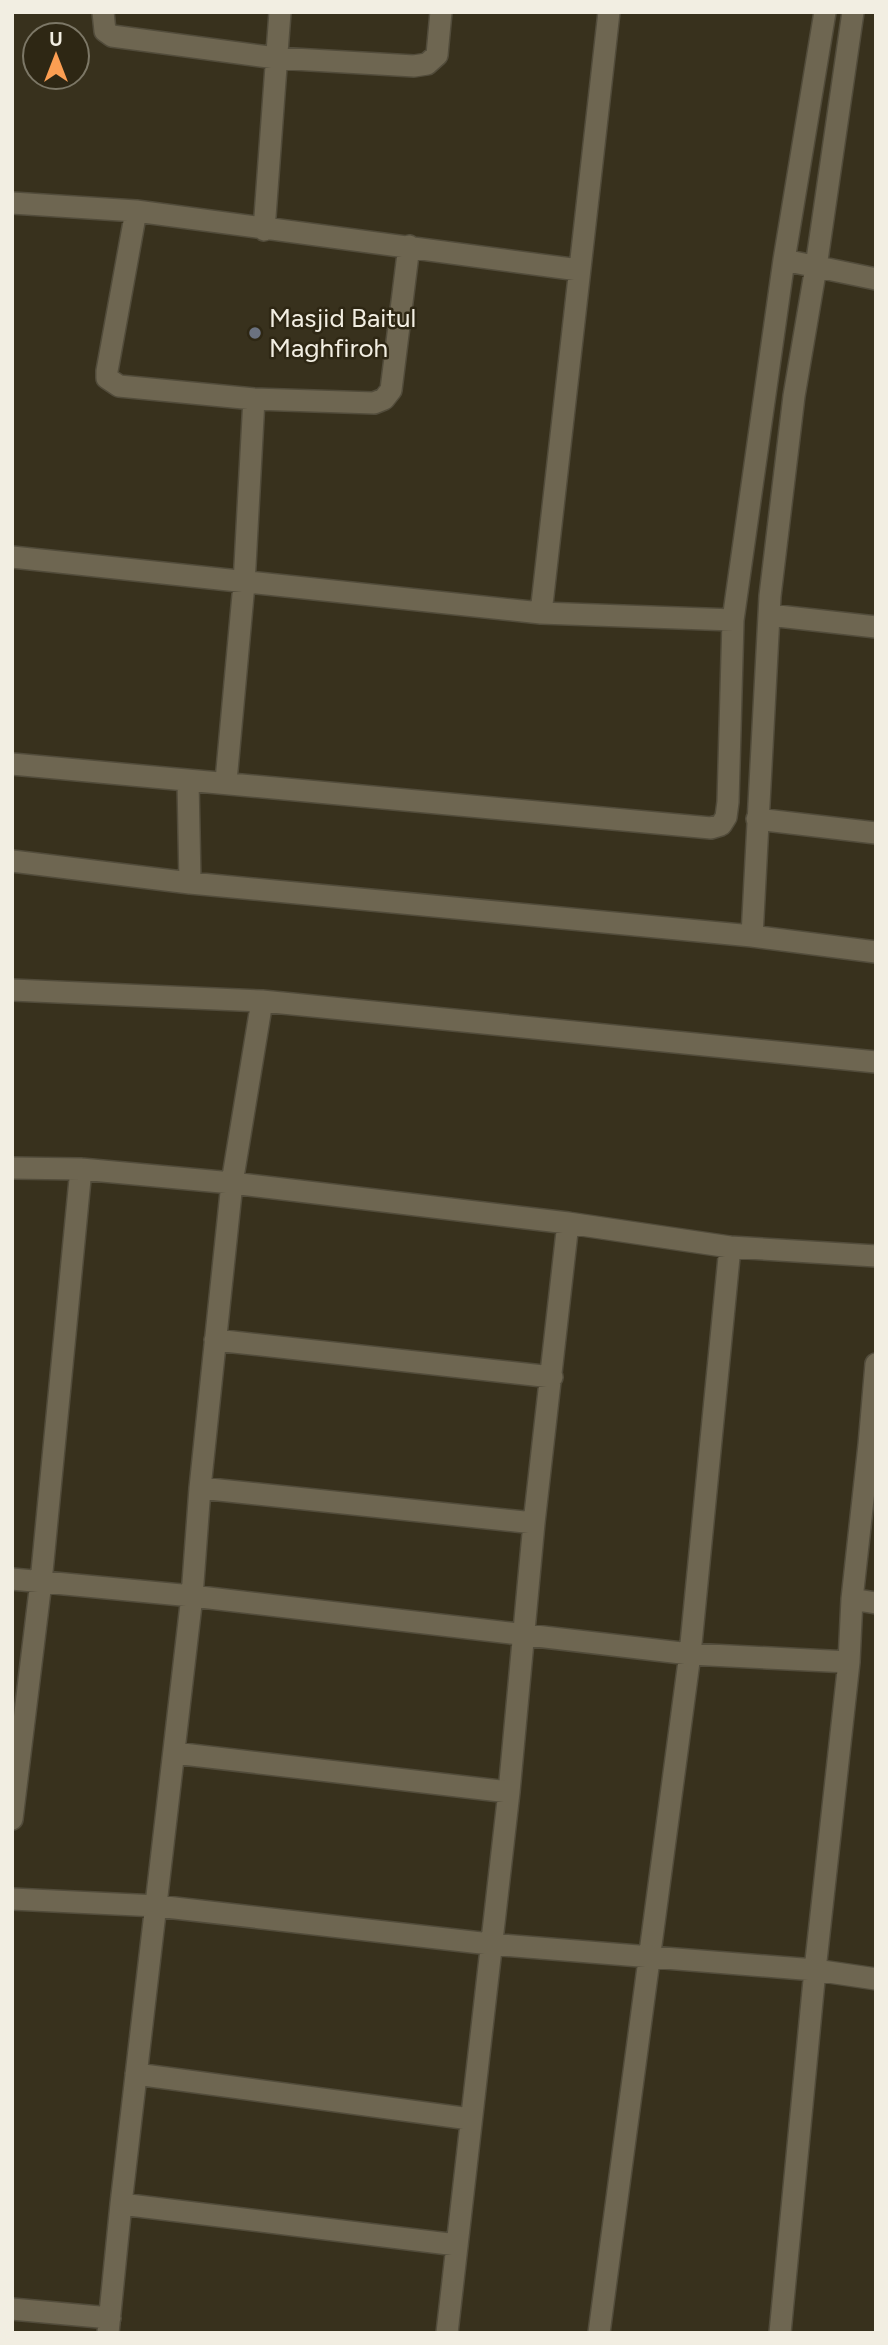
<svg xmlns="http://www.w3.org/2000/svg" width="888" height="2345" viewBox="0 0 888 2345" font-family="Figtree,sans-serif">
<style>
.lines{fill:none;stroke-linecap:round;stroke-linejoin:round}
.minor-casing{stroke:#524c3b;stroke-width:24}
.minor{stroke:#6e6651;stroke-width:21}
.worship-dot{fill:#6b7280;stroke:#2e2714;stroke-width:2.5}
.labels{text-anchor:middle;stroke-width:5;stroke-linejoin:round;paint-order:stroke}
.poi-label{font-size:26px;fill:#f2eee2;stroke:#2e2714;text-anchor:start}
</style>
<rect width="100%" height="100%" fill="#38311d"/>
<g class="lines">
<defs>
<path id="minor" d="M 103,12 L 105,31 L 112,36 L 276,58 L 414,66 L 427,64 L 437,55 L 441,12
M 12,203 L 136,211 L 579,270
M 136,211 L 107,371 L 107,378 L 119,386 L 254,399 L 374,403 L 384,399 L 391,390 L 409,246
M 264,230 L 280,12
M 784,260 L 876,279
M 12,557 L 541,613 L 733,620
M 541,613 L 609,12
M 769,615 L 876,627
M 12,764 L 711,828 L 721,825 L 726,817 L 728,802 L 733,620 L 784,260 L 825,12
M 188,781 L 190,883
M 226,781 L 244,584 L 254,399
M 757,819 L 876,833
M 12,861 L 190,883 L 752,936 L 876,952
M 752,936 L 770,596 L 794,396 L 816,267 L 853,12
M 12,990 L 262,1001 L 876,1062
M 12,1168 L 81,1169 L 232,1183 L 568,1223 L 730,1247 L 876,1256
M 215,1340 L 552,1377
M 200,1488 L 534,1523
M 12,1579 L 192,1596 L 690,1654 L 849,1662
M 852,1599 L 876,1603
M 174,1753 L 509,1792
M 12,1819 L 41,1582 L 81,1169
M 12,1899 L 157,1906 L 490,1944 L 815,1970 L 876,1979
M 136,2074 L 470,2119
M 121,2204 L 457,2245
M 12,2309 L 110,2318
M 108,2333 L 121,2204 L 192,1596 L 200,1488 L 232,1183 L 262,1001
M 447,2333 L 509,1792 L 534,1523 L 568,1223
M 599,2333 L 690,1654 L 730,1247
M 780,2333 L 815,1970 L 849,1662 L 852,1599 L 869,1445 L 876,1364"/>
</defs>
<use href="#minor" class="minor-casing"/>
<use href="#minor" class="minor"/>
</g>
<circle class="worship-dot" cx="255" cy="333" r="7"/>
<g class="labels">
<g class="poi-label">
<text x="269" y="327">Masjid Baitul<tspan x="269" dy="30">Maghfiroh</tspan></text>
</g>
</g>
<rect width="888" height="2345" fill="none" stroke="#f2eee2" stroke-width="28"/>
<g transform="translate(56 56)"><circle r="33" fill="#2e2714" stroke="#7c7766" stroke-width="2"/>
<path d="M0-5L12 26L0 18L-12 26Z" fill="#fc9e52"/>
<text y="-10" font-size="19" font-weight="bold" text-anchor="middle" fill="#f2eee2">U</text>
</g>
</svg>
